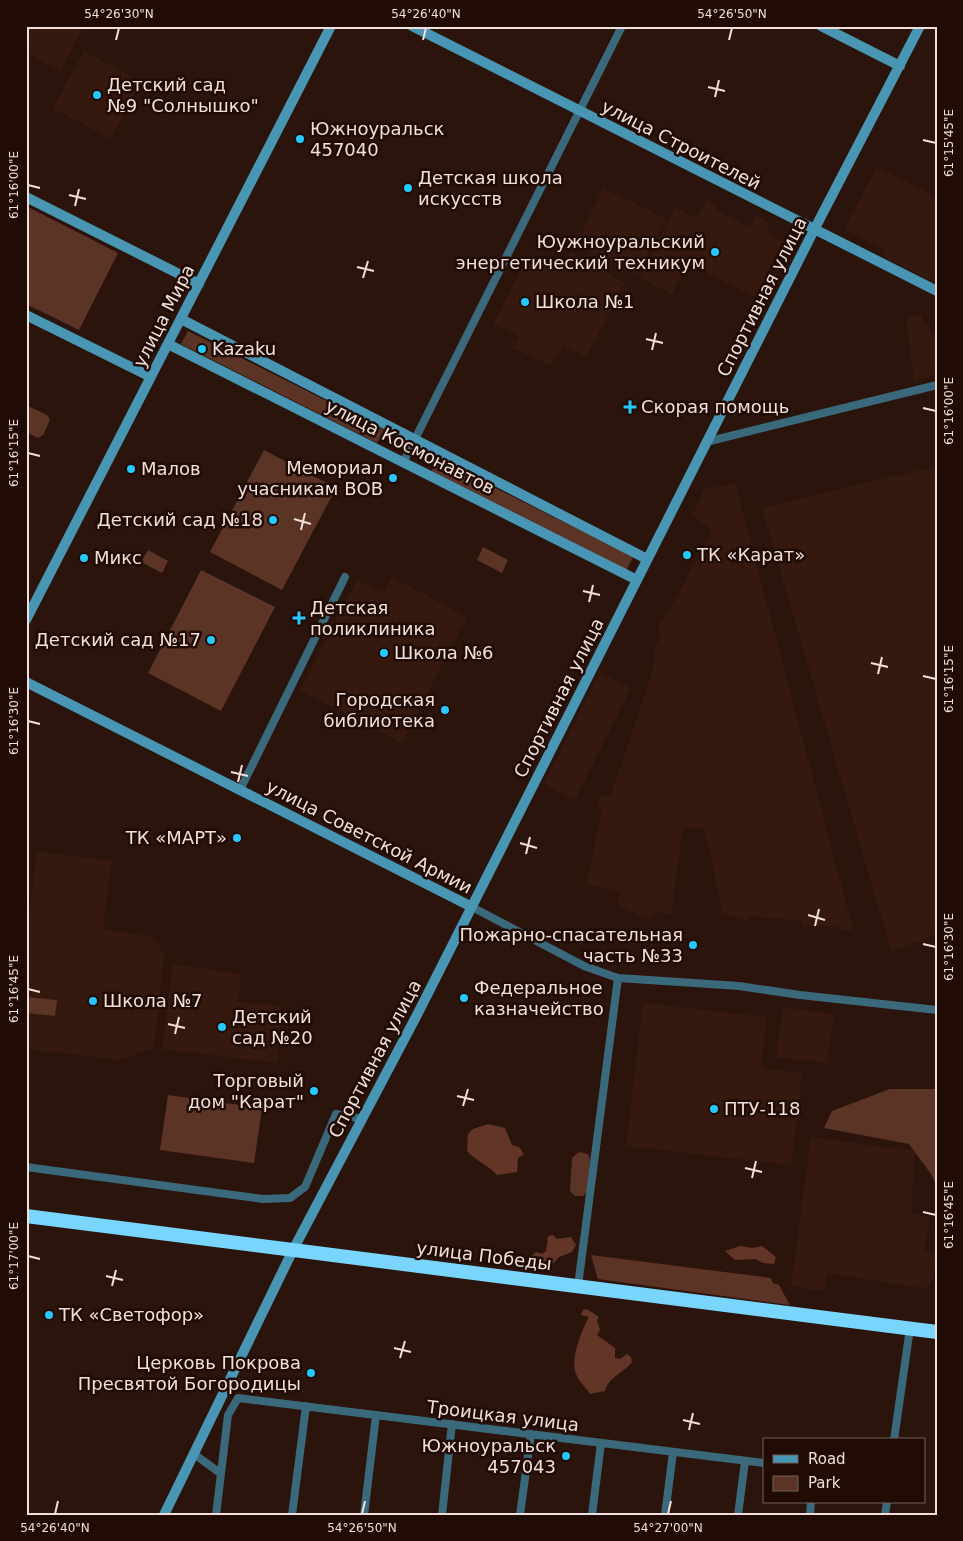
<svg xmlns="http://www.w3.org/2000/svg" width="963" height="1541" viewBox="0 0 963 1541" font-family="'DejaVu Sans',sans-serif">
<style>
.built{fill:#35190f}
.green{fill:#5c3426}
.forest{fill:#623526}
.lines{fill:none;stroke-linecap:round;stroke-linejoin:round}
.street{stroke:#3b697c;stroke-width:8}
.secondary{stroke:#4995b4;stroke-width:10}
.highway{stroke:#79d5fc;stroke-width:14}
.ticks{fill:none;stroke:#f0dfda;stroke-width:2}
.poi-dot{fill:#26c9fe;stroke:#200b05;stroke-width:2}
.labels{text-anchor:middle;stroke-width:5;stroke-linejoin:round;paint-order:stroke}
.poi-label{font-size:18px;fill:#f0dfda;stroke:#200b05;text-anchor:start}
.street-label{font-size:18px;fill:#f0dfda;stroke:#200b05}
.neatline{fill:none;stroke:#f0dfda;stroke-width:2}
.ticks-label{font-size:12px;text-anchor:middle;fill:#f0dfda}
</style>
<rect width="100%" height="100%" fill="#2a140c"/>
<path class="built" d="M 26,26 L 84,26 L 61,71 L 26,53 Z
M 84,51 L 141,82 L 111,139 L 53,108 Z
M 877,167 L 937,197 L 937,284 L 882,256 L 885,250 L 844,229 Z
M 603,188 L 666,219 L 637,276 L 575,245 Z
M 707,199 L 716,204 L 714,209 L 750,227 L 756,215 L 771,223 L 766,232 L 783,241 L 755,297 L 688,263 L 672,294 L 639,277 L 675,207 L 697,218 Z
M 570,252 L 625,283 L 586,357 L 563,346 L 551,366 L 513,348 L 519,336 L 493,324 L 529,254 L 559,271 Z
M 920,314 L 926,325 L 937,335 L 937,375 L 914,381 L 906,318 Z
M 937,466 L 937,935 L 891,951 L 762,508 Z
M 735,483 L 853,929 L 847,931 L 832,926 L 802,926 L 801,921 L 749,916 L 747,921 L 721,914 L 721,904 L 704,828 L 683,828 L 671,915 L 655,911 L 650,920 L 617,905 L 621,891 L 586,884 L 602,811 L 596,809 L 600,796 L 610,797 L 652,673 L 656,645 L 661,636 L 658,626 L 676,598 L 712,530 L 692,515 L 704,489 Z
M 392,577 L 467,617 L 402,743 L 300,690 L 357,580 L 384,593 Z
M 600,672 L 631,688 L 575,800 L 544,784 Z
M 37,852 L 112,860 L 103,929 L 153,937 L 164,954 L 154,1048 L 120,1060 L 26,1049 L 26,940 Z
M 173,964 L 241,974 L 238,1002 L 281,1006 L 277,1063 L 162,1049 Z
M 643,1003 L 767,1017 L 761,1068 L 802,1073 L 791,1165 L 626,1146 Z
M 783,1007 L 834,1014 L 827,1063 L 776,1057 Z
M 811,1137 L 915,1151 L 911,1213 L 930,1217 L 924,1250 L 936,1252 L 937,1259 L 934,1277 L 927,1289 L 828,1273 L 823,1291 L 791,1286 Z"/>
<path class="green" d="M 26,206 L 118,253 L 79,330 L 26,304 Z
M 188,331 L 384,430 L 377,443 L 181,344 Z
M 26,405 L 47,415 L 50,420 L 43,435 L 38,438 L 26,432 Z
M 264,450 L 336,488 L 282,590 L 210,552 Z
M 438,459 L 633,557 L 626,571 L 431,472 Z
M 483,547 L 508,560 L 502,573 L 477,560 Z
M 148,550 L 168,561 L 162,573 L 141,562 Z
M 201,570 L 275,607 L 221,711 L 148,673 Z
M 26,997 L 57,1000 L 55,1016 L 26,1013 Z
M 890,1089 L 937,1089 L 937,1186 L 931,1174 L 909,1144 L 824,1128 L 832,1111 Z
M 168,1095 L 262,1108 L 254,1163 L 160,1150 Z
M 579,1152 L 588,1154 L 590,1159 L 587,1192 L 583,1196 L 575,1196 L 570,1191 L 572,1158 Z
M 591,1255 L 771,1278 L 773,1283 L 779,1285 L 790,1305 L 598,1279 Z"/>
<path class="forest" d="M 488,1124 L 505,1128 L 512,1145 L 519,1147 L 524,1154 L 518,1158 L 517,1172 L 497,1175 C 488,1165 476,1161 467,1151 L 468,1134 L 473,1129 Z
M 553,1235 L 557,1239 L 571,1237 L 576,1245 L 572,1252 L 559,1257 L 550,1267 L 527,1260 L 536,1252 L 542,1254 L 546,1251 L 548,1236 Z
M 740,1246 L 752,1248 L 762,1246 L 776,1257 L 774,1264 L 763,1263 L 755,1259 L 735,1260 L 725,1251 Z
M 587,1309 L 599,1317 L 597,1320 L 600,1330 L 597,1335 L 615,1348 L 615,1358 L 620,1359 L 627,1354 L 631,1357 L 632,1362 C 624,1373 609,1376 605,1391 L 590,1394 C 585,1386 579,1382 576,1374 C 570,1359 581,1332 589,1317 L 581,1315 L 583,1310 Z"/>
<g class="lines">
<path class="street" d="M 706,442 L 937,385
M 403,463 L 622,26
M 240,790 L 345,577
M 472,907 L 584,966 L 618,978 L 739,986 L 800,995 L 937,1010
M 26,1167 L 263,1199 L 290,1198 L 305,1187 L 336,1114 L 362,1119
M 578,1286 L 618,978
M 894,1440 L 910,1328
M 194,1454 L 220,1473
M 216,1515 L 228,1415 L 238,1398 L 764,1463
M 292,1515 L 306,1406
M 364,1515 L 376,1415
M 442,1515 L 452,1424
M 520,1515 L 531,1434
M 592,1515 L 601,1443
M 665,1515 L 673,1452
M 738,1515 L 745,1461
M 810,1515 L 811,1502
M 885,1515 L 887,1502"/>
<path class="secondary" d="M 412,26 L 937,291
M 821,26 L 900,66
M 26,197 L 199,284
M 26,315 L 151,377
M 181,319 L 647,559
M 168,344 L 637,580
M 26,620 L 331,26
M 26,682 L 472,907
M 164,1515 L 293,1250 L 418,1013 L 814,230 L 920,26"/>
<path class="highway" d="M 26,1216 L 937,1332"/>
</g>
<path class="ticks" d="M 116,40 L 119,28M 423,40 L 426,28M 729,40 L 732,28M 708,87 L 725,91M 715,97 L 719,80M 923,140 L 936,143M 28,185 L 40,188M 69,195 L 86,199M 75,206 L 79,189M 357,267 L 374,271M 363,278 L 368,261M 646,339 L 663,343M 652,350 L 656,333M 923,408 L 936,411M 28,453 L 40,456M 294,519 L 311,524M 301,530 L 305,513M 583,591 L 600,595M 589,602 L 593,585M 871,663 L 888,667M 878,674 L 882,657M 923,676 L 936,679M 28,721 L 40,724M 231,772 L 248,776M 238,782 L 242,765M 520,843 L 537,848M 526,854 L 530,837M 808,915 L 825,920M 815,926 L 819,909M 923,944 L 936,947M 28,989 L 40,992M 168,1024 L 185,1028M 175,1034 L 179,1017M 457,1096 L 474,1100M 463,1106 L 468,1089M 745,1168 L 762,1172M 752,1178 L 756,1161M 923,1212 L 936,1215M 28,1256 L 40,1259M 106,1276 L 123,1280M 112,1286 L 116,1270M 394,1348 L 411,1352M 400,1358 L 405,1341M 683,1420 L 700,1424M 689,1430 L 693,1413M 55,1514 L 58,1501M 362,1514 L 365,1501M 668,1514 L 671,1501"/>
<g class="poi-dot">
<circle cx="97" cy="95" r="5"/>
<circle cx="300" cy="139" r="5"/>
<circle cx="408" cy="188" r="5"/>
<circle cx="715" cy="252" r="5"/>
<circle cx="525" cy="302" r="5"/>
<circle cx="202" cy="349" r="5"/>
<path d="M627.5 399.5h5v5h5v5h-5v5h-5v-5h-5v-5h5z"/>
<circle cx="131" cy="469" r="5"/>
<circle cx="393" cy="478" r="5"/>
<circle cx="273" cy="520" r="5"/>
<circle cx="687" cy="555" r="5"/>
<circle cx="84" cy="558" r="5"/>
<path d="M296.5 610.5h5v5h5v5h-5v5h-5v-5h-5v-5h5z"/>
<circle cx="211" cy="640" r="5"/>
<circle cx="384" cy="653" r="5"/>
<circle cx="445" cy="710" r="5"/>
<circle cx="237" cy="838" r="5"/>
<circle cx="693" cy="945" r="5"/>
<circle cx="464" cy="998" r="5"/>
<circle cx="93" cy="1001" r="5"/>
<circle cx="222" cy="1027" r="5"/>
<circle cx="314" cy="1091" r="5"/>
<circle cx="714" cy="1109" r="5"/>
<circle cx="49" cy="1315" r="5"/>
<circle cx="311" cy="1373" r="5"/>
<circle cx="566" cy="1456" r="5"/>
</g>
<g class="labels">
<g class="poi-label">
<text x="107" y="91">Детский сад<tspan x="107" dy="21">№9 "Солнышко"</tspan></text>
<text x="310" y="135">Южноуральск<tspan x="310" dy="21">457040</tspan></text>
<text x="418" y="184">Детская школа<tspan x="418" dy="21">искусств</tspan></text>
<text x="705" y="248" text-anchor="end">Юужноуральский<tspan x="705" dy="21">энергетический техникум</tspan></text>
<text x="535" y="308">Школа №1</text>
<text x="212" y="355">Kazaku</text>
<text x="641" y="413">Скорая помощь</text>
<text x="383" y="474" text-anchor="end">Мемориал<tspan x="383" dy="21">учасникам ВОВ</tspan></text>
<text x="141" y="475">Малов</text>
<text x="263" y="526" text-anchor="end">Детский сад №18</text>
<text x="697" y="561">ТК «Карат»</text>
<text x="94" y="564">Микс</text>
<text x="310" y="614">Детская<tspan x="310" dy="21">поликлиника</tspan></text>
<text x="201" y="646" text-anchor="end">Детский сад №17</text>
<text x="394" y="659">Школа №6</text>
<text x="435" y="706" text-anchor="end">Городская<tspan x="435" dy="21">библиотека</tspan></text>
<text x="227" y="844" text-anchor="end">ТК «МАРТ»</text>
<text x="683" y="941" text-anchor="end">Пожарно-спасательная<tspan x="683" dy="21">часть №33</tspan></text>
<text x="474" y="994">Федеральное<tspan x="474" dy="21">казначейство</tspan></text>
<text x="103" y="1007">Школа №7</text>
<text x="232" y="1023">Детский<tspan x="232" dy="21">сад №20</tspan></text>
<text x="304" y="1087" text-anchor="end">Торговый<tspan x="304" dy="21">дом "Карат"</tspan></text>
<text x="724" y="1115">ПТУ-118</text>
<text x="59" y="1321">ТК «Светофор»</text>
<text x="301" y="1369" text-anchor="end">Церковь Покрова<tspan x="301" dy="21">Пресвятой Богородицы</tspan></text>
<text x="556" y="1452" text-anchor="end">Южноуральск<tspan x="556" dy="21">457043</tspan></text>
</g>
<g class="street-label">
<text transform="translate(681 145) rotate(27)" y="6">улица Строителей</text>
<text transform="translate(762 297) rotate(-63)" y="6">Спортивная улица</text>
<text transform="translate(164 316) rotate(-63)" y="6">улица Мира</text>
<text transform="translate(410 447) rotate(27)" y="6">улица Космонавтов</text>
<text transform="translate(559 698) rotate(-63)" y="6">Спортивная улица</text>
<text transform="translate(369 837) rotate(27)" y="6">улица Советской Армии</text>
<text transform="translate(375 1059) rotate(-62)" y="6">Спортивная улица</text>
<text transform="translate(484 1256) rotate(7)" y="6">улица Победы</text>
<text transform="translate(503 1416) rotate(7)" y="6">Троицкая улица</text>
</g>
</g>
<rect width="963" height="1541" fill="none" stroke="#200b05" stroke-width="55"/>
<rect x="763" y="1438" width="162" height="65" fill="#200b05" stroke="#73605a"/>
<rect x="773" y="1455" width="25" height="8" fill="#4995b4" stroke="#73605a"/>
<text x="808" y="1464" font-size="15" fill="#f0dfda">Road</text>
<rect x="773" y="1476" width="25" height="15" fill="#5c3426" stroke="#73605a"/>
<text x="808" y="1488" font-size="15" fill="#f0dfda">Park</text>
<rect x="28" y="28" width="908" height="1486" class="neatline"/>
<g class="ticks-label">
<text x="119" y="18">54°26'30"N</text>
<text x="426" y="18">54°26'40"N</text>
<text x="732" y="18">54°26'50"N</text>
<text transform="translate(949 143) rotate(-90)" y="4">61°15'45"E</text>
<text transform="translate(14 185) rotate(-90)" y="4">61°16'00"E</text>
<text transform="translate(949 411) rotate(-90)" y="4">61°16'00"E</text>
<text transform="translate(14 453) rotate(-90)" y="4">61°16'15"E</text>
<text transform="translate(949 679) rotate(-90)" y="4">61°16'15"E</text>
<text transform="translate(14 721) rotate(-90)" y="4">61°16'30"E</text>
<text transform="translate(949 947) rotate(-90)" y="4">61°16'30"E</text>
<text transform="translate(14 989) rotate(-90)" y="4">61°16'45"E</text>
<text transform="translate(949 1215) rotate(-90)" y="4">61°16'45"E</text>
<text transform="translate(14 1256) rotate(-90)" y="4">61°17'00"E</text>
<text x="55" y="1532">54°26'40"N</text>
<text x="362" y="1532">54°26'50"N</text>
<text x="668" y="1532">54°27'00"N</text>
</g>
</svg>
